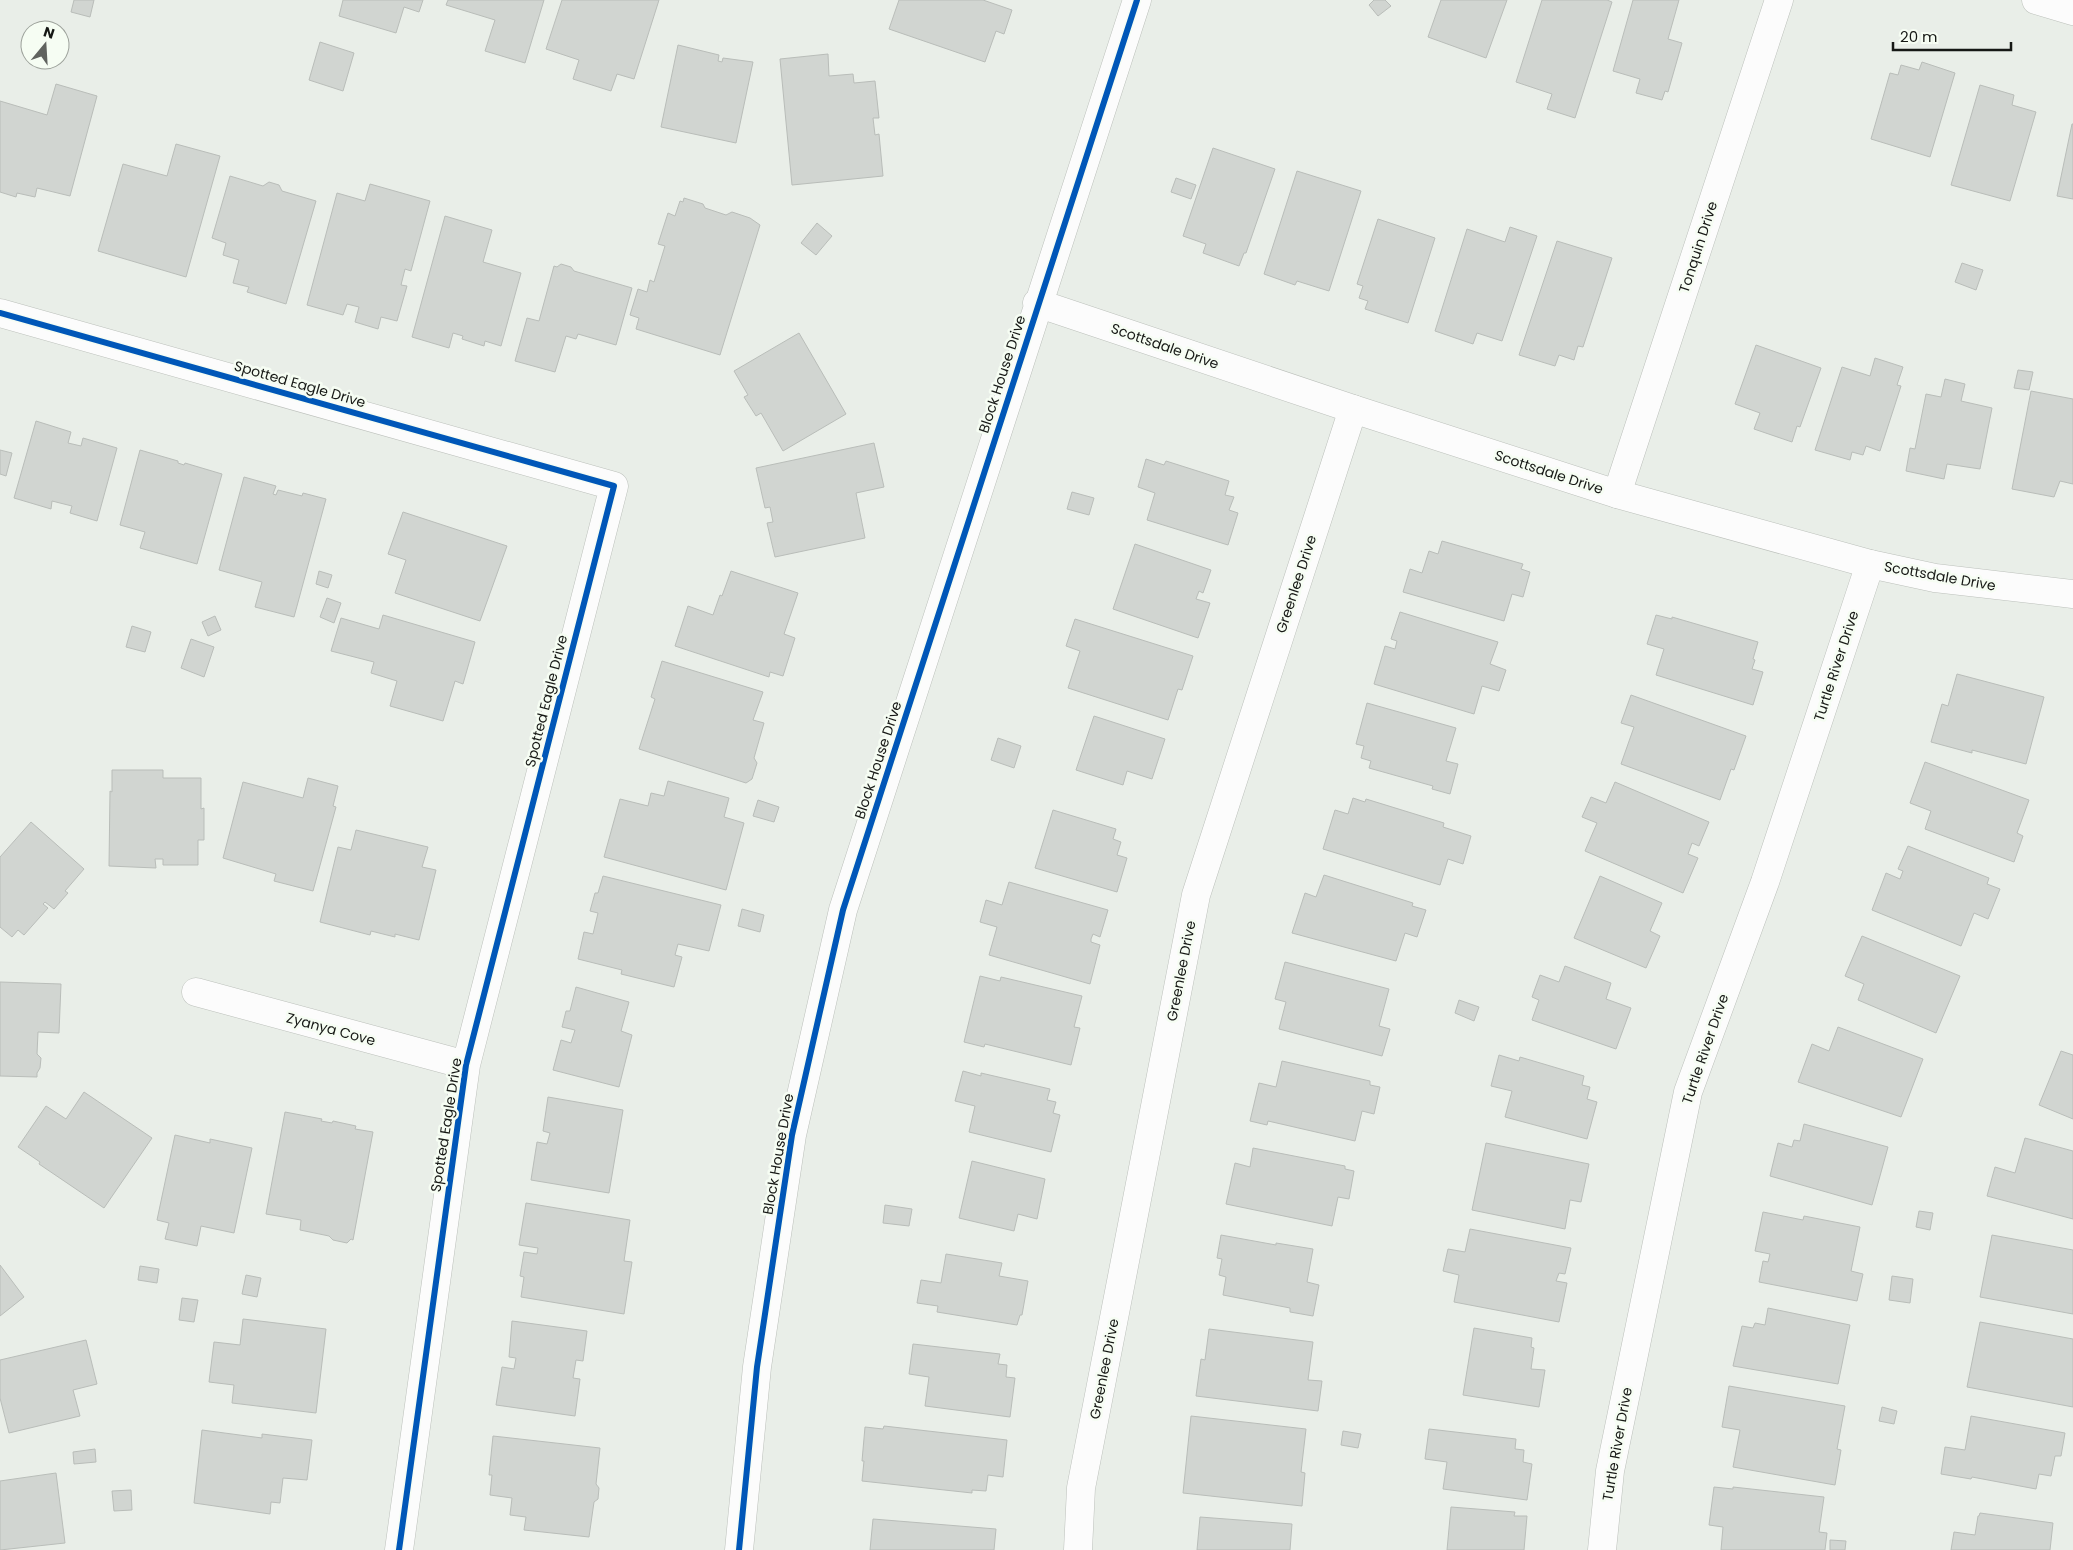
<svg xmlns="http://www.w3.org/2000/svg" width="2073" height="1550" viewBox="0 0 2073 1550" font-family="Poppins,sans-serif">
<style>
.building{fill:#d1d5d1;stroke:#b9bdb9}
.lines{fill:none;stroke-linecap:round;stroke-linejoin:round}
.minor-casing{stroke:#bcc0bb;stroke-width:29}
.tertiary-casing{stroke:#bcc0bb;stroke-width:29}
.minor{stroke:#fcfcfc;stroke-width:28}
.tertiary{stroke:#fcfcfc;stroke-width:28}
.cycleway-casing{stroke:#f6fdf3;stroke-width:9}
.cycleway{stroke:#0057b8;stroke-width:6}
.labels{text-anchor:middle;stroke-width:5;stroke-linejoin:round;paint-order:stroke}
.street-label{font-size:14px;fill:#161815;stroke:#f6fdf3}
</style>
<rect width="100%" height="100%" fill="#e9eee8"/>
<path class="building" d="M 74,0 L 94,0 L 90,17 L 71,12 Z
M 343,0 L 423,0 L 419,12 L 404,7 L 396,33 L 339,16 Z
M 448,0 L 544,0 L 525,63 L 485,51 L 495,20 L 446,5 Z
M 562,0 L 659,0 L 634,79 L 617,74 L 611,91 L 573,79 L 579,60 L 546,49 Z
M 899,0 L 983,0 L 1012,10 L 1004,34 L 996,31 L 985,62 L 889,29 Z
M 1374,0 L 1385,0 L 1391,6 L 1378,16 L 1369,5 Z
M 1441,0 L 1507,0 L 1486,58 L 1428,37 Z
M 1542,0 L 1607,0 L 1612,2 L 1575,118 L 1547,109 L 1552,94 L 1516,82 Z
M 1633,0 L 1679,0 L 1668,39 L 1682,43 L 1668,92 L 1665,91 L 1662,100 L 1636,93 L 1640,79 L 1613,71 Z
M 320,42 L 354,53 L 343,91 L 309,80 Z
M 678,45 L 719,55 L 718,61 L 722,62 L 723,58 L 753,62 L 736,143 L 661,127 Z
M 828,54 L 829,76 L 853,74 L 854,83 L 875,81 L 879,118 L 873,118 L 875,135 L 879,134 L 883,176 L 792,185 L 780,59 Z
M 1922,62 L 1955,73 L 1930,157 L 1871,139 L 1890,73 L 1898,75 L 1901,65 L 1919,70 Z
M 56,84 L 97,96 L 70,196 L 37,188 L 35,197 L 17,193 L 16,197 L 0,192 L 0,101 L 47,115 Z
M 1980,85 L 2014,95 L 2012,105 L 2036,112 L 2010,201 L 1951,185 Z
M 2072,124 L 2073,124 L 2073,199 L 2057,196 Z
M 176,144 L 220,156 L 186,277 L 98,251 L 123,164 L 167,176 Z
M 1213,148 L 1275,169 L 1246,253 L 1244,253 L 1239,266 L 1203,253 L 1206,244 L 1183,236 Z
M 1297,171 L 1361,191 L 1329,291 L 1297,281 L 1295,285 L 1264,274 Z
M 230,176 L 263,186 L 269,182 L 279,185 L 282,191 L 316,201 L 286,304 L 247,292 L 249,287 L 233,283 L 239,260 L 223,255 L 226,243 L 212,238 Z
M 1176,178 L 1196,185 L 1191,199 L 1171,192 Z
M 370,184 L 430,201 L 411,271 L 405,269 L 401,285 L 407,286 L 397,321 L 381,317 L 378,329 L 355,322 L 359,307 L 347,304 L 343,315 L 307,305 L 337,193 L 365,201 Z
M 684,198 L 703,204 L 705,208 L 726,215 L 732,212 L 750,218 L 760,225 L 720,355 L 636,329 L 639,318 L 630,315 L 638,289 L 647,292 L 650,280 L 654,282 L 665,246 L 658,244 L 668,213 L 675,216 L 680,201 L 683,202 Z
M 445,216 L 492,230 L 483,262 L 521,273 L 501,346 L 485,341 L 484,346 L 462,339 L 463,336 L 453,333 L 449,348 L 412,337 Z
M 1378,219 L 1435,238 L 1408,323 L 1365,309 L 1368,301 L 1359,298 L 1363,286 L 1357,284 Z
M 817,223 L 832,236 L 816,255 L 801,243 Z
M 1510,227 L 1537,236 L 1502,341 L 1477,333 L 1473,344 L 1435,331 L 1467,229 L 1505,242 Z
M 1557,241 L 1612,258 L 1583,347 L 1578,346 L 1574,360 L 1559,355 L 1555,366 L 1519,355 Z
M 1962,263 L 1983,270 L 1976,290 L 1955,282 Z
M 561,264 L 571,267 L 574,271 L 632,288 L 616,345 L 578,334 L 576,339 L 566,336 L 555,372 L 515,361 L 527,318 L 539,321 L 554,266 L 557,267 Z
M 799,333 L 846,414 L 783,451 L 761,413 L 756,416 L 744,397 L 748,395 L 734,371 Z
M 1756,345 L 1821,368 L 1800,427 L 1797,426 L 1792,442 L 1754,429 L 1760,413 L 1735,404 Z
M 1875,358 L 1903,367 L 1897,385 L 1901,386 L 1880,451 L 1866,446 L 1863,455 L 1852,452 L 1850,460 L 1815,450 L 1842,367 L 1870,376 Z
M 2018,370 L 2033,372 L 2029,390 L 2014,388 Z
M 1945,379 L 1965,384 L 1961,401 L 1992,408 L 1980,469 L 1947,464 L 1944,479 L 1906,471 L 1910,448 L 1915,449 L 1926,394 L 1941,397 Z
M 2031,391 L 2073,399 L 2073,484 L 2060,481 L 2054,497 L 2012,489 Z
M 36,421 L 71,432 L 68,443 L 81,446 L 83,438 L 117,448 L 97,521 L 70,513 L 72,506 L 52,501 L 51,509 L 14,498 Z
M 874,443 L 884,487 L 856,493 L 865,538 L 775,557 L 767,523 L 773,522 L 770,507 L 765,508 L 756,468 Z
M 0,450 L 12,453 L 6,476 L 0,474 Z
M 140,450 L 178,461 L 178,463 L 184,465 L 185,463 L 222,474 L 197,564 L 140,548 L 145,532 L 120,525 Z
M 1146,459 L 1164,465 L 1166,461 L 1229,481 L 1225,495 L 1234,497 L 1229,510 L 1238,513 L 1228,545 L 1147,520 L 1155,493 L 1138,487 Z
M 244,477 L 276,486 L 273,494 L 276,495 L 278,490 L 302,496 L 303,493 L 326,499 L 294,617 L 255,607 L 262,582 L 219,570 Z
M 1072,492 L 1094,498 L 1089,515 L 1067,509 Z
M 403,512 L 507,546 L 480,621 L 395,593 L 406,560 L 388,554 Z
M 1442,541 L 1523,564 L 1521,569 L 1530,572 L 1523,597 L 1512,594 L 1504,621 L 1403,592 L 1410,569 L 1422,573 L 1429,551 L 1438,554 Z
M 1135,544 L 1211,570 L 1203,593 L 1199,591 L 1196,599 L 1210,603 L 1198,638 L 1113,609 Z
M 319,571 L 332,575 L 328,588 L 316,584 Z
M 731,571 L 798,593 L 784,634 L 795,638 L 783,676 L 770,672 L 769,677 L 675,646 L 688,606 L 713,615 L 720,595 L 722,596 Z
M 327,598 L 341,603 L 334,623 L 320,617 Z
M 1400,612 L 1498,642 L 1490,664 L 1506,670 L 1499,691 L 1482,686 L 1474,714 L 1374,684 L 1385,646 L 1395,649 L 1397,641 L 1391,639 Z
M 383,615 L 475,642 L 463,684 L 455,681 L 443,721 L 390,706 L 397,681 L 371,673 L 374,662 L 331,651 L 341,618 L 379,629 Z
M 1656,615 L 1672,619 L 1672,617 L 1758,642 L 1753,659 L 1755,660 L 1752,669 L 1763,672 L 1753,705 L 1656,675 L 1664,649 L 1647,644 Z
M 215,616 L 221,630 L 208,636 L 202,622 Z
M 1075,619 L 1193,656 L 1182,690 L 1178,689 L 1168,720 L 1068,688 L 1080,651 L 1066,646 Z
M 132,626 L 151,632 L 145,652 L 126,647 Z
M 191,639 L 214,647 L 204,677 L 181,668 Z
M 662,661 L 763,692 L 753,720 L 764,723 L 754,758 L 757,763 L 752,779 L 746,783 L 639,749 L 655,699 L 651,697 Z
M 1957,674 L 2044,697 L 2026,764 L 1972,750 L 1972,753 L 1931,742 L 1942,704 L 1948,706 Z
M 1631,695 L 1746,736 L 1734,770 L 1731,769 L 1720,800 L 1621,764 L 1634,727 L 1621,723 Z
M 1367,703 L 1456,728 L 1446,761 L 1458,764 L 1450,794 L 1432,789 L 1433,786 L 1369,768 L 1371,761 L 1361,758 L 1364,746 L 1356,744 Z
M 1094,716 L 1165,739 L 1152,779 L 1127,771 L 1123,785 L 1076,770 Z
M 998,738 L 1021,746 L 1014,768 L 991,760 Z
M 1925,762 L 2029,800 L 2017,833 L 2023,836 L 2014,862 L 1925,829 L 1931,811 L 1910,803 Z
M 112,770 L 163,770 L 163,778 L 201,778 L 201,809 L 204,808 L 204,840 L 198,840 L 198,865 L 163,865 L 163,859 L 155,859 L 156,868 L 109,866 L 110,791 L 112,792 Z
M 308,778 L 338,786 L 333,806 L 336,807 L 313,891 L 274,881 L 276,874 L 223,858 L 243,782 L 303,798 Z
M 668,781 L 729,798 L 724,817 L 744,823 L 726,890 L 604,857 L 620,799 L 648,806 L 651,793 L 664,796 Z
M 1615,782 L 1709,822 L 1699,846 L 1692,843 L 1688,854 L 1698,858 L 1683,893 L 1585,851 L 1597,823 L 1582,817 L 1591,797 L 1606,803 Z
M 1353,798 L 1365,802 L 1366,799 L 1444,823 L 1443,827 L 1471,836 L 1463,864 L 1448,859 L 1440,885 L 1323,849 L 1335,810 L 1348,814 Z
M 758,800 L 779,807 L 774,822 L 753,816 Z
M 1053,810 L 1116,829 L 1113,839 L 1121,842 L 1117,855 L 1127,858 L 1117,892 L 1035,868 Z
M 31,822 L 84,869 L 65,891 L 68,893 L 54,909 L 45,902 L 43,904 L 48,908 L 24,935 L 18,930 L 12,937 L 0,927 L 0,857 Z
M 356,830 L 428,847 L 422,867 L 436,870 L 419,940 L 395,934 L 395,937 L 371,931 L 370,935 L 320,922 L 338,847 L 351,850 Z
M 1908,846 L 1989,878 L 1987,884 L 2000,889 L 1988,919 L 1974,913 L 1961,946 L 1872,910 L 1886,873 L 1900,879 L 1903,871 L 1898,869 Z
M 1324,875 L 1413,903 L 1412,906 L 1426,910 L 1417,937 L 1405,933 L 1396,961 L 1292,933 L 1305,893 L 1316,897 Z
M 603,876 L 721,905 L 709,951 L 678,944 L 675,955 L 682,957 L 674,987 L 621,974 L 622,970 L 578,959 L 584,932 L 593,934 L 598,913 L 590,911 L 595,893 L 598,893 Z
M 1600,876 L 1662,903 L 1650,931 L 1660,936 L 1646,968 L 1574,938 Z
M 1009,882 L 1108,910 L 1100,937 L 1093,934 L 1091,939 L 1091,942 L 1100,945 L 1090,984 L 989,955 L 997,927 L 980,922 L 986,900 L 1002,905 Z
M 742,909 L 764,915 L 760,932 L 738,926 Z
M 1862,936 L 1960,976 L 1936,1033 L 1858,1000 L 1864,984 L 1845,976 Z
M 1285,962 L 1389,989 L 1379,1026 L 1390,1029 L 1382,1056 L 1279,1029 L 1286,1002 L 1275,999 Z
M 1565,966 L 1611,983 L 1606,999 L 1631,1008 L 1616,1049 L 1532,1020 L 1539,1000 L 1532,997 L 1540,975 L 1559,982 Z
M 980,976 L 1000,981 L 1001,977 L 1082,996 L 1074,1027 L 1080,1028 L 1071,1065 L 985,1044 L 984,1047 L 964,1042 Z
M 0,982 L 61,984 L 59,1033 L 38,1032 L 37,1054 L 41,1058 L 40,1068 L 37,1073 L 37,1077 L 0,1076 Z
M 576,987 L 629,1002 L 621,1031 L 632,1035 L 619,1087 L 553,1070 L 561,1040 L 571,1043 L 575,1030 L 562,1027 L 566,1011 L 570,1011 Z
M 1459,1000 L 1479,1007 L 1474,1021 L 1455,1013 Z
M 1838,1027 L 1923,1059 L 1901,1117 L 1798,1082 L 1812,1044 L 1829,1051 Z
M 2061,1051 L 2073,1055 L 2073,1119 L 2039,1105 Z
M 1499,1055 L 1519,1061 L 1520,1057 L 1584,1076 L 1582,1085 L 1590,1087 L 1587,1099 L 1597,1102 L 1587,1139 L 1505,1117 L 1512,1091 L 1491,1086 Z
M 1282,1061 L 1370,1081 L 1370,1085 L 1380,1087 L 1374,1114 L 1362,1111 L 1355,1141 L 1268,1121 L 1267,1125 L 1250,1121 L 1259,1083 L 1276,1087 Z
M 963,1071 L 981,1076 L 981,1073 L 1050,1089 L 1047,1100 L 1056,1102 L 1053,1113 L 1060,1115 L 1051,1152 L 969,1132 L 975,1106 L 955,1101 Z
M 84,1092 L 152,1138 L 104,1208 L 39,1164 L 40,1162 L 18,1147 L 46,1106 L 66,1119 Z
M 548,1097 L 623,1110 L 609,1193 L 531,1180 L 537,1142 L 547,1144 L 550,1133 L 543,1131 Z
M 285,1112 L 322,1119 L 321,1121 L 332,1123 L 333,1121 L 356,1126 L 355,1129 L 373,1132 L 353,1240 L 351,1239 L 347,1243 L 333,1240 L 329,1236 L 300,1230 L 301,1220 L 266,1214 Z
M 1804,1124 L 1888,1147 L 1872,1205 L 1770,1176 L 1778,1143 L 1792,1147 L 1794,1140 L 1800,1141 Z
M 175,1135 L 210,1143 L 210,1139 L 252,1148 L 234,1233 L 201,1226 L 197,1246 L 165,1239 L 169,1223 L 157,1220 Z
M 2025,1138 L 2073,1151 L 2073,1219 L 1987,1196 L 1995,1167 L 2015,1173 Z
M 1486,1143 L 1589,1164 L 1581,1202 L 1570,1200 L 1565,1229 L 1472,1210 Z
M 1253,1148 L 1345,1166 L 1345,1169 L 1354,1171 L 1349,1199 L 1338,1197 L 1332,1226 L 1226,1204 L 1235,1163 L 1250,1167 Z
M 972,1161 L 1045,1179 L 1037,1219 L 1018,1214 L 1014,1231 L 959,1218 Z
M 526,1203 L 630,1220 L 624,1261 L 632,1262 L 624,1314 L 521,1297 L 524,1277 L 520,1276 L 524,1252 L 537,1254 L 538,1248 L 519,1245 Z
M 885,1205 L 912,1209 L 909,1226 L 883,1223 Z
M 1919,1211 L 1933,1213 L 1930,1230 L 1916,1227 Z
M 1763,1212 L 1803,1220 L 1804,1216 L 1860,1227 L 1851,1271 L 1863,1274 L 1857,1301 L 1759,1282 L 1763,1261 L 1768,1262 L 1770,1254 L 1755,1251 Z
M 1470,1229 L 1571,1248 L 1565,1274 L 1559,1273 L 1556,1281 L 1567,1283 L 1559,1322 L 1454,1302 L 1459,1275 L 1443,1271 L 1448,1249 L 1465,1252 Z
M 1221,1235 L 1276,1245 L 1276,1243 L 1313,1249 L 1307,1282 L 1319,1285 L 1313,1316 L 1290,1312 L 1290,1308 L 1223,1295 L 1226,1277 L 1219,1275 L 1222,1259 L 1217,1258 Z
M 1992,1235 L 2073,1250 L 2073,1314 L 1980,1297 Z
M 946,1254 L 1002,1263 L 999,1276 L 1028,1281 L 1022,1315 L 1020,1315 L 1017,1325 L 937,1312 L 938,1306 L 917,1303 L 921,1280 L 941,1283 Z
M 0,1265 L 24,1297 L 0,1316 Z
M 140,1266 L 159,1269 L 157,1283 L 138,1280 Z
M 246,1275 L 261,1278 L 257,1297 L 242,1294 Z
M 1892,1276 L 1913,1279 L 1910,1303 L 1889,1300 Z
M 182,1298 L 198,1300 L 194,1322 L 179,1320 Z
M 1768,1308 L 1850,1325 L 1838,1384 L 1733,1366 L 1742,1326 L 1753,1328 L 1755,1323 L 1765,1325 Z
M 243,1319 L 326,1329 L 316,1413 L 232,1403 L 234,1385 L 209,1382 L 214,1342 L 240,1345 Z
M 512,1321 L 587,1331 L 583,1361 L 576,1360 L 573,1378 L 580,1379 L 575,1416 L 496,1405 L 502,1367 L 514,1369 L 516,1358 L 509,1357 Z
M 1980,1322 L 2073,1339 L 2073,1407 L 1967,1387 Z
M 1474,1328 L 1532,1338 L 1531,1347 L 1534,1348 L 1531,1369 L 1545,1370 L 1539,1407 L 1463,1395 Z
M 1209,1329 L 1313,1342 L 1308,1380 L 1322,1381 L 1318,1411 L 1196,1396 L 1201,1359 L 1205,1360 Z
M 86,1340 L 97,1384 L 73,1390 L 80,1416 L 9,1433 L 0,1398 L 0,1360 Z
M 913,1344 L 1000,1354 L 998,1364 L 1007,1365 L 1006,1377 L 1015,1378 L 1010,1417 L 925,1406 L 929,1377 L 909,1374 Z
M 1729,1386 L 1845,1406 L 1837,1449 L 1841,1450 L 1835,1485 L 1733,1467 L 1740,1430 L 1722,1427 Z
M 1882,1407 L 1897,1411 L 1894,1424 L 1879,1421 Z
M 1191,1416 L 1306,1429 L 1301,1472 L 1305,1473 L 1302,1506 L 1183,1493 Z
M 1971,1416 L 2065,1433 L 2061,1456 L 2055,1456 L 2051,1476 L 2039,1474 L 2036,1489 L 1972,1477 L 1971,1479 L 1941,1474 L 1945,1447 L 1965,1450 Z
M 884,1426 L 1007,1440 L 1003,1477 L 988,1475 L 986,1491 L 972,1490 L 972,1493 L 862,1481 L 864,1461 L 862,1461 L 865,1427 L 883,1429 Z
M 1429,1429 L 1516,1439 L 1515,1449 L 1524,1450 L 1523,1462 L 1532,1464 L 1527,1500 L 1443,1489 L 1447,1462 L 1425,1459 Z
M 202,1430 L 262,1438 L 262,1434 L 312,1440 L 307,1480 L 283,1478 L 280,1503 L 271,1502 L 270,1514 L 194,1503 Z
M 1343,1431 L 1361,1434 L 1358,1448 L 1341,1445 Z
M 493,1436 L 600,1448 L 596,1484 L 599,1488 L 598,1499 L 594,1502 L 589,1537 L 524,1530 L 526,1517 L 510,1515 L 512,1498 L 490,1495 L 492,1475 L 489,1475 Z
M 95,1449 L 96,1462 L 74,1464 L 73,1452 Z
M 56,1473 L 65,1543 L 0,1550 L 0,1481 Z
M 1714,1487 L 1733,1489 L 1733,1487 L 1824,1497 L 1819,1532 L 1827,1533 L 1825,1550 L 1721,1550 L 1723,1527 L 1709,1525 Z
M 131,1490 L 132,1510 L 114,1511 L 112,1491 Z
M 1451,1507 L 1515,1512 L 1514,1516 L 1527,1516 L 1524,1550 L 1447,1550 Z
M 1980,1513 L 2053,1523 L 2050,1550 L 1951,1550 L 1954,1532 L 1975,1535 L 1978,1516 L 1979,1516 Z
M 1200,1517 L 1292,1524 L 1290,1550 L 1197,1550 Z
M 873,1519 L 996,1529 L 994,1550 L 870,1550 Z
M 1830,1540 L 1846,1541 L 1845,1550 L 1830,1550 Z"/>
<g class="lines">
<defs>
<path id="minor" d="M 2036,0 L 2073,11
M 0,313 L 614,486 L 466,1065 L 399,1550
M 1617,494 L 1779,0
M 196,992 L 466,1065
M 1078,1550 L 1081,1488 L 1196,895 L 1353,409
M 1602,1550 L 1610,1471 L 1688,1092 L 1765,882 L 1870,564"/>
<path id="tertiary" d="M 1037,303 L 1353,409 L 1617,494 L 1870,564 L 1935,578 L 2073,594
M 739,1550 L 757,1367 L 792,1135 L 843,910 L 1137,0"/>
</defs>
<use href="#minor" class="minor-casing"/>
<use href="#tertiary" class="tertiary-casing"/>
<use href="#minor" class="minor"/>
<use href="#tertiary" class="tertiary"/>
<defs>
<path id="cycleway" d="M 0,313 L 614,486 L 466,1065 L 399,1550
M 739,1550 L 757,1367 L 792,1135 L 843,910 L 1137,0"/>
</defs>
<use href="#cycleway" class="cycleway-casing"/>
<use href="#cycleway" class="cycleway"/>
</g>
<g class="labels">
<g class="street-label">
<text transform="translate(1698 247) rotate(-72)" y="5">Tonquin Drive</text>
<text transform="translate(1165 346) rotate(19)" y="5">Scottsdale Drive</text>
<text transform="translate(1002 374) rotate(-72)" y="5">Block House Drive</text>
<text transform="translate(300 384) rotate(16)" y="5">Spotted Eagle Drive</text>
<text transform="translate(1549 472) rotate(18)" y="5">Scottsdale Drive</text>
<text transform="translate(1940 576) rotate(10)" y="5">Scottsdale Drive</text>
<text transform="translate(1296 584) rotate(-72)" y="5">Greenlee Drive</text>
<text transform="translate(1836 666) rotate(-72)" y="5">Turtle River Drive</text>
<text transform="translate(546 701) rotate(-76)" y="5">Spotted Eagle Drive</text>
<text transform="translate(878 760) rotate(-72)" y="5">Block House Drive</text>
<text transform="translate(1181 971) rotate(-79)" y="5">Greenlee Drive</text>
<text transform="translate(331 1029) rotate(15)" y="5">Zyanya Cove</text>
<text transform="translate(1705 1049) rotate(-71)" y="5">Turtle River Drive</text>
<text transform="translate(446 1125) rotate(-81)" y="5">Spotted Eagle Drive</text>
<text transform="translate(778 1154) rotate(-80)" y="5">Block House Drive</text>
<text transform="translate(1104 1369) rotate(-79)" y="5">Greenlee Drive</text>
<text transform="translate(1617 1444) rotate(-80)" y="5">Turtle River Drive</text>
</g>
</g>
<g transform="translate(45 45) rotate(18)"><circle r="24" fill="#f6fdf3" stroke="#9ca19a"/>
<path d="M0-4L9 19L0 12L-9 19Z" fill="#60635f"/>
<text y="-8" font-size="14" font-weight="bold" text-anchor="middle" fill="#161815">N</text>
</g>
<path d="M1893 42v8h118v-8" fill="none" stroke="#161815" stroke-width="2.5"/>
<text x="1900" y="42" font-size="15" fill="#161815" stroke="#f6fdf3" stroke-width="4" paint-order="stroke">20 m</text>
</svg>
